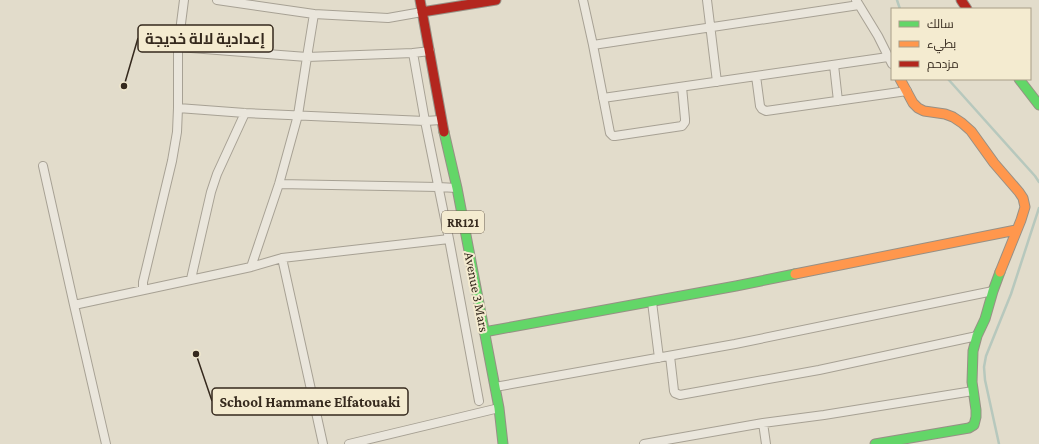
<svg xmlns="http://www.w3.org/2000/svg" width="1039" height="444" viewBox="0 0 1039 444" font-family="'Crimson Pro',Cairo,serif">
<style>
.lines{fill:none;stroke-linecap:round;stroke-linejoin:round}
.stream{stroke:#b7c8bd;stroke-width:2.5}
.street-casing{stroke:#a7a194;stroke-width:10}
.fast-casing{stroke:#979085;stroke-width:11}
.slow-casing{stroke:#979085;stroke-width:11}
.jam-casing{stroke:#979085;stroke-width:11}
.street{stroke:#eae6dc;stroke-width:8}
.fast{stroke:#63d668;stroke-width:9}
.slow{stroke:#ff974d;stroke-width:9}
.jam{stroke:#b3261e;stroke-width:9}
.labels{text-anchor:middle;stroke-width:4;stroke-linejoin:round;paint-order:stroke}
.shield{fill:#f4ebd0;stroke:#6e6353;stroke-width:1}
.shield-label{font-size:13px;font-weight:bold;fill:#35291d}
.street-label{font-size:14px;fill:#35291d;stroke:#f4ebd0}
.leader{fill:none;stroke:#35291d;stroke-width:1.5}
.callout-dot{fill:#35291d;stroke:#f4ebd0;stroke-width:1.5}
.callout{fill:#f4ebd0;stroke:#35291d;stroke-width:1.5}
.callout-label{font-size:15px;text-anchor:middle;font-weight:bold;fill:#35291d}
</style>
<rect width="100%" height="100%" fill="#e2dccb"/>
<g class="lines">
<path class="stream" d="M 897,0 L 900,9
M 948,79 L 1035,176 L 1039,182
M 999,444 L 985,380 L 984,367 L 986,356 L 1011,294 L 1039,208"/>
<defs>
<path id="street" d="M 217,0 L 314,14 L 388,18 L 422,12
M 583,0 L 593,45 L 610,133 L 613,136 L 615,136 L 682,126 L 685,122 L 685,119 L 682,87
M 707,0 L 717,82
M 856,0 L 878,36 L 892,64
M 314,14 L 307,57 L 413,53 L 430,51
M 593,45 L 859,5
M 178,47 L 307,57 L 298,115 L 279,184 L 251,267
M 413,53 L 425,121 L 449,239 L 479,401
M 834,65 L 838,101
M 756,76 L 760,106 L 762,109 L 766,111 L 907,91
M 603,98 L 888,57
M 178,108 L 245,113 L 425,121 L 441,120
M 43,166 L 74,305 L 106,444
M 279,184 L 438,187 L 457,188
M 282,258 L 323,444
M 191,279 L 211,192 L 217,174 L 245,113
M 143,290 L 143,282 L 172,161 L 177,132 L 178,108 L 178,47 L 184,0
M 652,302 L 659,358
M 74,305 L 251,267 L 282,258 L 449,239
M 670,356 L 674,391 L 675,393 L 680,395 L 819,370 L 977,336
M 495,387 L 735,344 L 993,291
M 763,423 L 766,444
M 349,444 L 499,408
M 644,444 L 763,423 L 824,415 L 973,391"/>
<path id="fast" d="M 1019,79 L 1039,105
M 444,132 L 457,188 L 499,408 L 503,444
M 484,332 L 736,286 L 795,274
M 875,444 L 969,428 L 974,425 L 976,417 L 976,410 L 972,382 L 973,351 L 977,336 L 985,319 L 993,291 L 1000,272"/>
<path id="slow" d="M 900,79 L 913,103 L 918,108 L 924,111 L 945,114 L 953,117 L 962,123 L 971,131 L 994,163 L 1019,192 L 1023,198 L 1025,207 L 1021,220 L 1000,272
M 795,274 L 1016,230"/>
<path id="jam" d="M 420,0 L 444,132
M 961,0 L 967,9
M 422,12 L 496,0"/>
</defs>
<use href="#street" class="street-casing"/>
<use href="#fast" class="fast-casing"/>
<use href="#slow" class="slow-casing"/>
<use href="#jam" class="jam-casing"/>
<use href="#street" class="street"/>
<use href="#fast" class="fast"/>
<use href="#slow" class="slow"/>
<use href="#jam" class="jam"/>
</g>
<g class="labels">
<rect class="shield" x="442" y="211" width="42" height="22" rx="3"/>
<g class="shield-label">
<text x="463" y="227">RR121</text>
</g>
<g class="street-label">
<text transform="translate(477 292) rotate(79)" y="5">Avenue 3 Mars</text>
</g>
</g>
<path class="leader" d="M124 86L138 38M196 354L212 401"/>
<g class="callout-dot">
<circle cx="124" cy="86" r="4"/>
<circle cx="196" cy="354" r="4"/>
</g>
<g class="callout">
<rect x="138" y="25" width="135" height="27" rx="4"/>
<rect x="212" y="388" width="196" height="27" rx="4"/>
</g>
<g class="callout-label">
<text x="205" y="44">إعدادية لالة خديجة</text>
<text x="310" y="407">School Hammane Elfatouaki</text>
</g>
<rect x="891" y="8" width="140" height="72" fill="#f4ebd0" stroke="#a89d88"/>
<rect x="899" y="21" width="20" height="6" fill="#63d668" stroke="#a89d88"/>
<text x="927" y="28" font-size="12" fill="#35291d">سالك</text>
<rect x="899" y="41" width="20" height="6" fill="#ff974d" stroke="#a89d88"/>
<text x="927" y="48" font-size="12" fill="#35291d">بطيء</text>
<rect x="899" y="61" width="20" height="6" fill="#b3261e" stroke="#a89d88"/>
<text x="927" y="68" font-size="12" fill="#35291d">مزدحم</text>
</svg>
